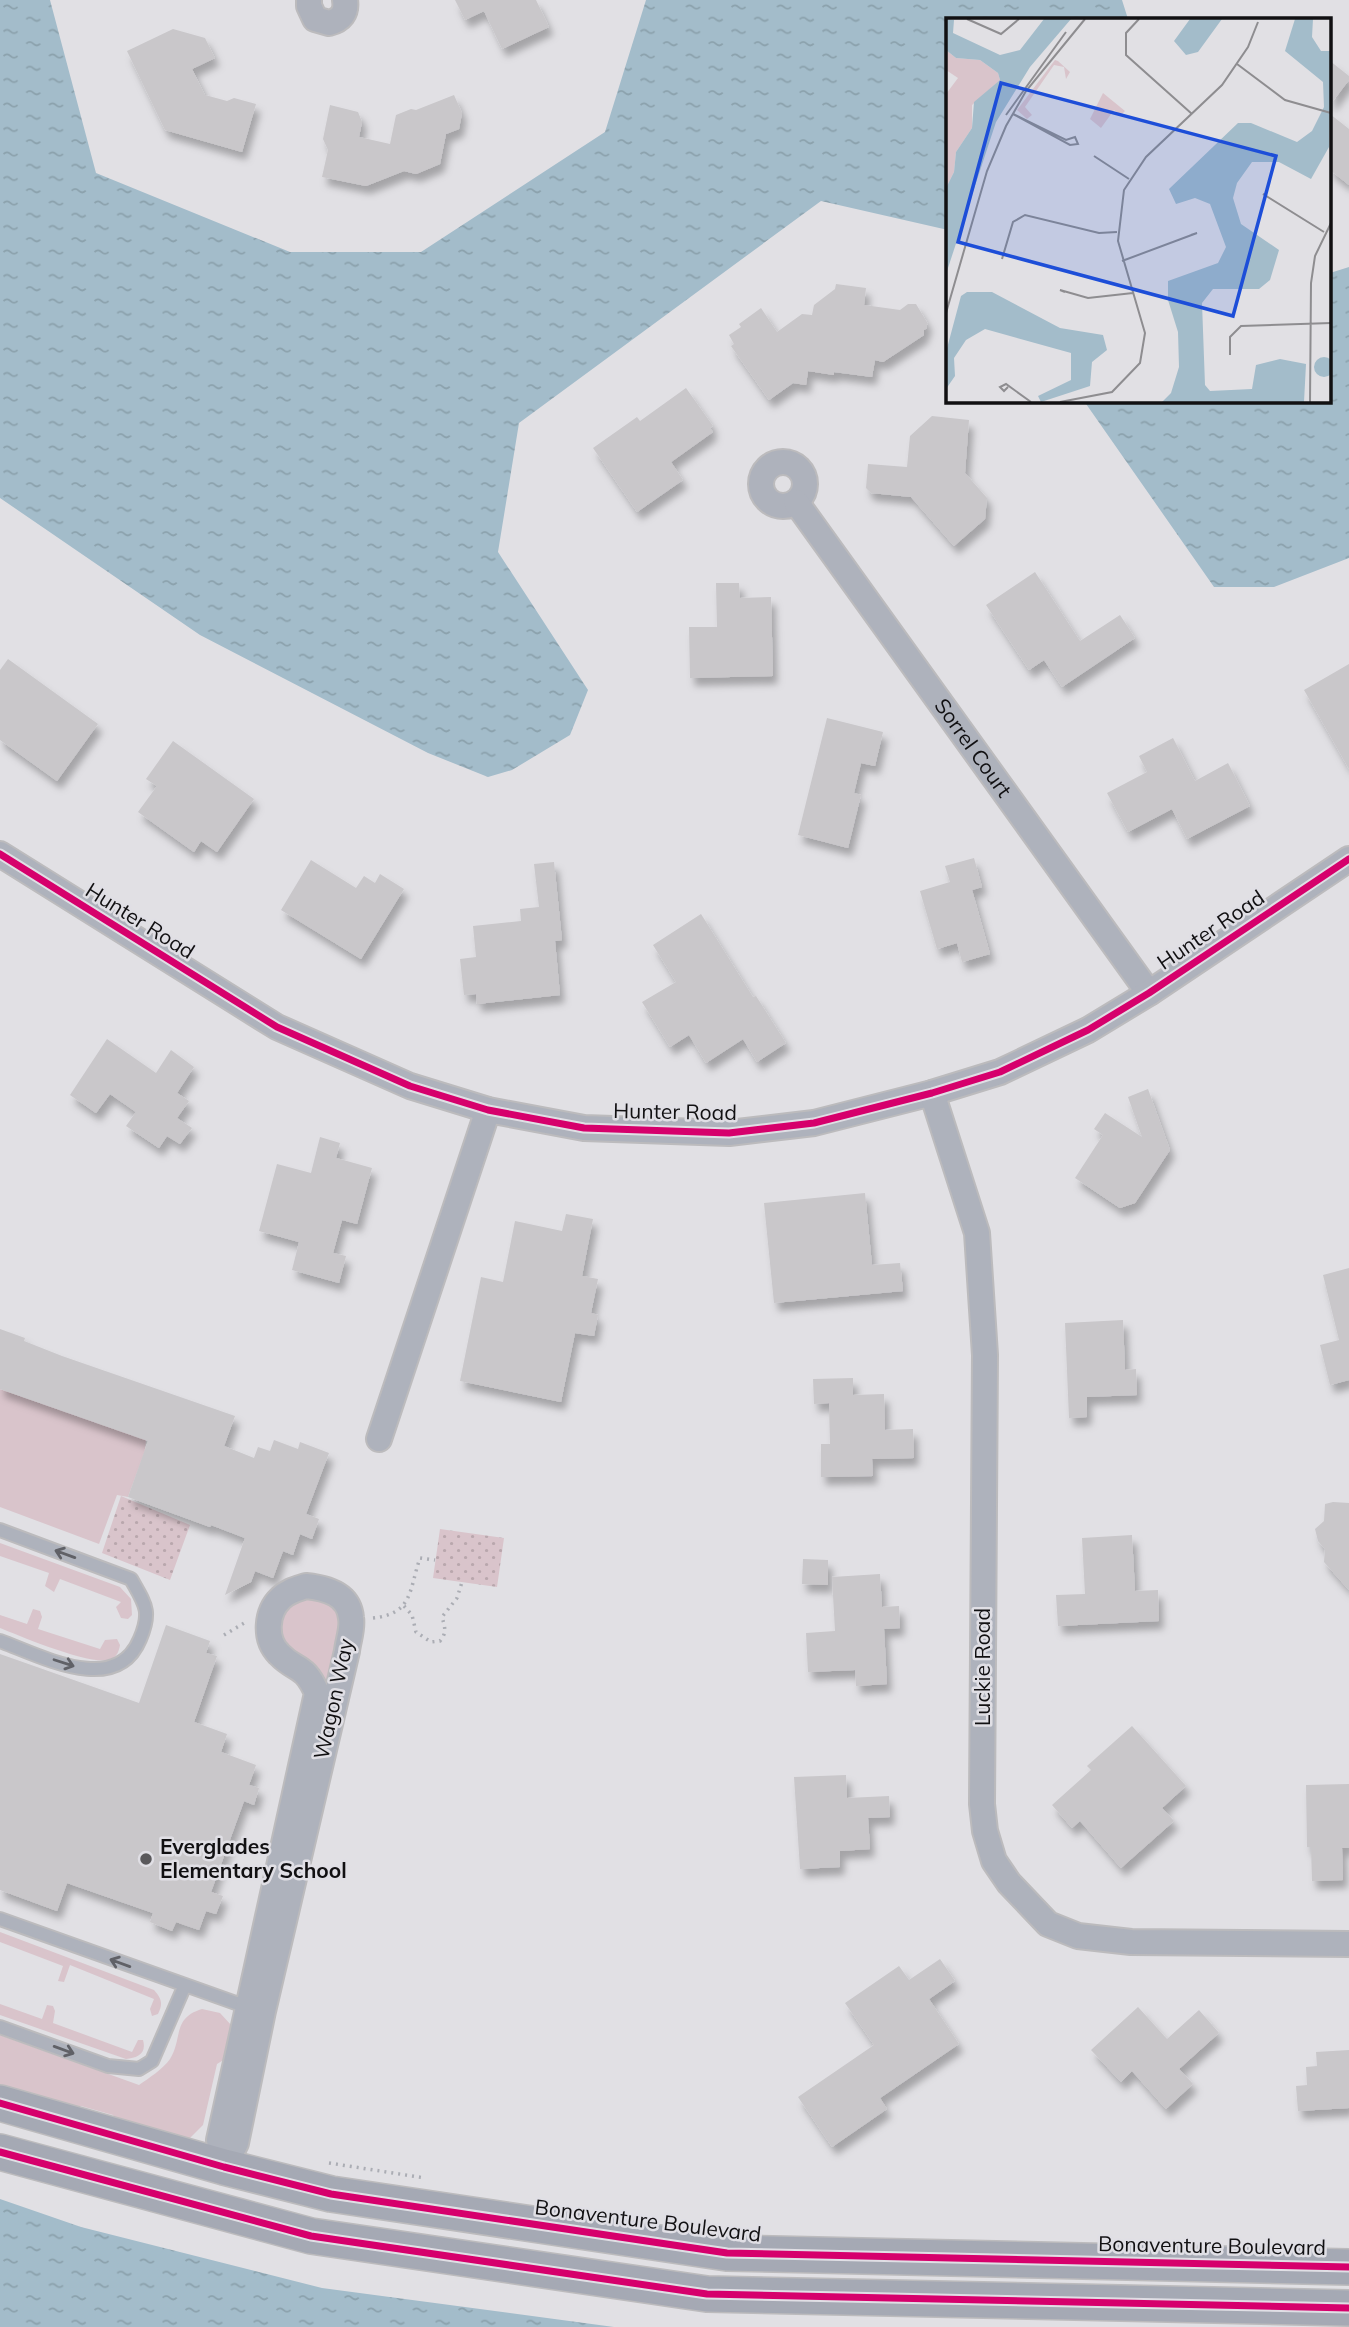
<svg xmlns="http://www.w3.org/2000/svg" width="1349" height="2327" viewBox="0 0 1349 2327" font-family="Mulish,sans-serif">
<style>
.grass{fill:#d9c4cb}
.park{fill:url(#park-dots)}
.water{fill:url(#water-ripples)}
.building{fill:#c9c7ca;filter:url(#shadow)}
.lines{fill:none;stroke-linecap:round;stroke-linejoin:round}
.lane-casing{stroke:#bcbbbd;stroke-width:16}
.street-casing{stroke:#bcbbbd;stroke-width:28}
.secondary-casing{stroke:#bcbbbd;stroke-width:38}
.path{stroke:#abadb4;stroke-width:3.5;stroke-dasharray:2 5;stroke-linecap:butt}
.lane{stroke:#aeb2bc;stroke-width:12}
.street{stroke:#aeb2bc;stroke-width:24}
.secondary{stroke:#a5a9b4;stroke-width:35}
.cycleway-casing{stroke:#e0dfe5;stroke-width:11}
.cycleway{stroke:#d6006c;stroke-width:7}
.oneway{stroke:#606167}
.poi-dot{fill:#5a595c;stroke:#e0dfe5;stroke-width:2.5}
.labels{text-anchor:middle;stroke-width:5;stroke-linejoin:round;paint-order:stroke}
.street-label{font-size:21px;fill:#111012;stroke:#e0dfe5}
.poi-label{font-size:21px;font-weight:bold;fill:#111012;stroke:#e0dfe5;text-anchor:start}
.inset-road{fill:none;stroke:#8e8d90;stroke-width:2}
.view{fill:#1d4ed8;fill-opacity:0.15;stroke:#1d4ed8;stroke-width:3.5}
.inset-edge{fill:none;stroke:#111012;stroke-width:3.5}
</style>
<defs>
<pattern id="park-dots" width="8" height="8" patternUnits="userSpaceOnUse" patternTransform="scale(1.75)"><rect width="8" height="8" fill="#d9c4cb"/><path d="M2 2h.1M6 6h.1" fill="none" stroke="#b9a7ad" stroke-width="1.8" stroke-linecap="round"/></pattern>
<pattern id="water-ripples" width="26" height="14" patternUnits="userSpaceOnUse" patternTransform="scale(1.75)"><rect width="26" height="14" fill="#a3bcca"/><path d="M2 4q2-2 4 0t4 0M15 11q2-2 4 0t4 0" fill="none" stroke="#8ba1ac"/></pattern>
<filter id="shadow"><feDropShadow dx="4.5" dy="8" stdDeviation="3.5" flood-color="#0004"/></filter>
</defs>
<rect width="100%" height="100%" fill="#e1e0e4"/>
<path class="grass" d="M 0,1389 L 146,1440 L 145,1451 L 128,1497 L 117,1495 L 99,1544 L 0,1507 Z
M 0,1543 L 120,1587 L 131,1599 L 132,1615 L 128,1619 L 121,1618 L 116,1607 L 121,1602 L 60,1579 L 54,1592 L 45,1586 L 49,1573 L 0,1556 Z
M 322,1597 L 336,1609 L 342,1626 L 328,1685 L 322,1686 L 281,1645 L 279,1614 L 293,1599 Z
M 33,1609 L 40,1611 L 42,1617 L 38,1629 L 100,1649 L 105,1640 L 117,1639 L 120,1645 C 119,1651 117,1656 112,1659 C 95,1668 20,1636 0,1628 L 0,1615 L 27,1624 Z
M 0,1932 L 154,1990 C 162,1999 163,2004 158,2014 L 152,2016 L 150,2009 L 154,1999 L 70,1965 L 64,1982 L 58,1981 L 63,1966 L 0,1942 Z
M 0,2004 L 42,2019 L 47,2005 L 53,2006 L 55,2011 L 53,2023 L 132,2052 L 138,2040 L 143,2040 C 147,2054 137,2058 126,2059 L 0,2015 Z
M 202,2009 L 220,2013 L 232,2026 L 225,2059 L 217,2064 L 203,2125 L 187,2141 L 119,2126 L 113,2115 L 81,2106 L 61,2113 L 0,2091 L 0,2035 L 139,2085 C 149,2078 163,2069 170,2059 C 183,2038 172,2018 202,2009 Z"/>
<path class="park" d="M 121,1496 L 190,1525 L 170,1580 L 102,1553 Z
M 440,1529 L 504,1538 L 497,1587 L 433,1578 Z"/>
<path class="water" d="M 0,0 L 50,0 L 96,173 L 290,252 L 421,252 L 605,132 L 646,0 L 1122,0 L 1128,19 L 948,19 L 948,230 L 821,201 L 519,423 L 498,552 L 588,690 L 570,735 L 512,770 L 488,777 L 428,753 L 200,635 L 0,498 Z
M 1349,267 L 1349,558 L 1274,587 L 1214,587 L 1084,401 L 1330,401 L 1330,273 Z
M 0,2199 L 81,2227 L 322,2288 L 614,2327 L 0,2327 Z"/>
<path class="building" d="M 455,0 L 536,0 L 549,27 L 502,49 L 484,11 L 465,20 Z
M 173,29 L 205,38 L 215,58 L 192,69 L 205,95 L 227,101 L 234,98 L 256,104 L 242,152 L 165,130 L 127,51 Z
M 1330,61 L 1349,76 L 1349,80 L 1330,105 Z
M 454,95 L 462,113 L 459,129 L 446,134 L 440,164 L 416,174 L 404,171 L 366,186 L 322,177 L 328,150 L 323,139 L 330,105 L 358,112 L 362,122 L 359,137 L 390,144 L 396,115 L 411,109 L 416,110 Z
M 1330,114 L 1349,129 L 1349,185 L 1330,170 Z
M 836,284 L 866,288 L 864,305 L 900,310 L 908,304 L 916,304 L 928,324 L 926,325 L 927,328 L 924,330 L 924,335 L 883,362 L 875,360 L 872,377 L 834,372 L 834,375 L 808,371 L 806,385 L 793,383 L 769,400 L 731,346 L 734,344 L 729,335 L 741,327 L 739,324 L 761,308 L 777,332 L 802,314 L 812,315 L 814,305 L 835,289 Z
M 686,388 L 713,426 L 710,428 L 713,432 L 671,462 L 683,480 L 637,512 L 593,448 L 637,417 L 640,421 Z
M 932,416 L 969,420 L 965,473 L 987,498 L 985,519 L 954,546 L 911,497 L 871,493 L 866,488 L 868,464 L 907,467 L 910,436 Z
M 1035,572 L 1080,641 L 1120,615 L 1135,638 L 1062,687 L 1044,660 L 1029,670 L 986,605 Z
M 716,583 L 739,583 L 740,598 L 771,597 L 773,676 L 690,678 L 689,627 L 717,627 Z
M 8,659 L 98,724 L 57,781 L 0,740 L 0,670 Z
M 1349,664 L 1349,769 L 1304,690 Z
M 827,718 L 883,732 L 875,766 L 861,763 L 854,793 L 861,795 L 848,848 L 798,835 Z
M 1173,738 L 1195,781 L 1228,763 L 1250,806 L 1187,839 L 1172,809 L 1128,832 L 1107,793 L 1147,772 L 1139,756 Z
M 173,741 L 254,799 L 217,852 L 201,841 L 194,852 L 138,812 L 157,786 L 146,779 Z
M 974,858 L 982,887 L 972,890 L 990,954 L 962,962 L 957,943 L 937,949 L 920,891 L 950,882 L 945,866 Z
M 311,860 L 356,888 L 364,876 L 375,883 L 380,874 L 404,889 L 361,959 L 281,910 Z
M 554,862 L 562,940 L 555,941 L 560,995 L 477,1004 L 476,994 L 464,995 L 460,959 L 476,957 L 473,926 L 521,921 L 520,909 L 539,907 L 534,864 Z
M 701,914 L 753,997 L 756,996 L 786,1043 L 757,1062 L 743,1039 L 706,1063 L 689,1035 L 670,1047 L 642,1002 L 676,982 L 653,945 Z
M 107,1039 L 156,1073 L 171,1050 L 194,1067 L 177,1093 L 189,1101 L 177,1118 L 192,1128 L 180,1144 L 167,1136 L 159,1148 L 126,1126 L 136,1112 L 110,1094 L 96,1113 L 70,1095 Z
M 1148,1089 L 1170,1150 L 1135,1203 L 1120,1208 L 1075,1178 L 1103,1135 L 1094,1129 L 1105,1113 L 1142,1137 L 1128,1097 Z
M 320,1137 L 340,1143 L 336,1158 L 372,1168 L 357,1224 L 342,1220 L 333,1253 L 346,1256 L 339,1283 L 292,1270 L 299,1242 L 259,1231 L 277,1164 L 311,1173 Z
M 865,1193 L 872,1265 L 900,1263 L 903,1291 L 774,1303 L 764,1203 Z
M 566,1214 L 593,1219 L 582,1276 L 598,1279 L 591,1313 L 598,1315 L 594,1336 L 575,1333 L 561,1402 L 460,1381 L 481,1277 L 503,1282 L 515,1221 L 562,1231 Z
M 1349,1268 L 1349,1380 L 1330,1385 L 1320,1345 L 1339,1340 L 1323,1275 Z
M 1123,1320 L 1125,1370 L 1136,1369 L 1137,1395 L 1087,1397 L 1087,1417 L 1069,1418 L 1065,1323 Z
M 0,1329 L 25,1338 L 24,1341 L 62,1356 L 235,1416 L 224,1446 L 254,1458 L 258,1447 L 270,1451 L 274,1440 L 298,1449 L 300,1442 L 329,1453 L 306,1514 L 319,1519 L 312,1539 L 300,1534 L 293,1555 L 283,1551 L 273,1578 L 255,1571 L 251,1582 L 225,1595 L 245,1538 L 211,1525 L 210,1527 L 128,1497 L 148,1441 L 0,1389 Z
M 853,1378 L 853,1395 L 884,1394 L 885,1430 L 913,1429 L 914,1458 L 872,1459 L 873,1476 L 821,1477 L 821,1444 L 830,1444 L 829,1403 L 814,1404 L 813,1379 Z
M 1333,1502 L 1349,1503 L 1349,1590 L 1324,1562 L 1325,1549 L 1318,1541 L 1315,1529 L 1324,1521 L 1325,1504 Z
M 1132,1535 L 1135,1591 L 1158,1590 L 1159,1621 L 1058,1626 L 1056,1595 L 1085,1594 L 1082,1538 Z
M 803,1559 L 828,1560 L 828,1585 L 802,1584 Z
M 880,1574 L 882,1607 L 899,1606 L 900,1628 L 884,1629 L 887,1684 L 856,1686 L 855,1670 L 808,1672 L 806,1633 L 835,1631 L 832,1577 Z
M 166,1625 L 210,1641 L 206,1653 L 217,1656 L 194,1722 L 227,1734 L 221,1752 L 256,1765 L 249,1785 L 259,1788 L 254,1805 L 244,1801 L 211,1892 L 223,1896 L 216,1914 L 206,1911 L 199,1930 L 176,1922 L 172,1931 L 150,1922 L 153,1913 L 67,1883 L 57,1911 L 0,1890 L 0,1654 L 139,1703 Z
M 1132,1726 L 1186,1786 L 1162,1808 L 1174,1821 L 1121,1868 L 1080,1821 L 1072,1828 L 1052,1805 L 1091,1770 L 1087,1766 Z
M 846,1775 L 847,1798 L 889,1796 L 890,1817 L 868,1818 L 870,1849 L 840,1851 L 840,1867 L 800,1869 L 794,1777 Z
M 1349,1784 L 1349,1848 L 1342,1848 L 1343,1880 L 1312,1881 L 1311,1847 L 1307,1847 L 1306,1785 Z
M 940,1959 L 955,1981 L 929,1999 L 959,2044 L 880,2098 L 887,2109 L 832,2147 L 798,2097 L 874,2045 L 845,2003 L 899,1966 L 909,1980 Z
M 1138,2007 L 1167,2039 L 1199,2010 L 1219,2033 L 1179,2069 L 1193,2084 L 1166,2109 L 1132,2071 L 1121,2082 L 1091,2050 Z
M 1349,2050 L 1349,2108 L 1298,2111 L 1296,2086 L 1307,2085 L 1306,2067 L 1317,2066 L 1316,2052 Z"/>
<g class="lines">
<defs>
<path id="lane" d="M 0,1530 L 131,1579 C 145,1604 152,1611 140,1639 C 116,1697 41,1656 0,1641
M 0,1919 L 247,2007
M 0,2027 L 108,2066 L 139,2069 L 152,2061 L 185,1985"/>
<g id="street">
<path d="M 309,0 L 309,6 L 315,19 L 329,23 C 341,20 347,13 345,0"/>
<circle cx="783" cy="484" r="22"/>
<path id="s1" d="M 796,502 L 1149,993"/>
<path d="M 0,854 L 277,1027 L 410,1086 L 488,1110 L 584,1128 L 729,1133 L 814,1123 L 932,1093 L 1000,1072 L 1088,1030 L 1149,993 L 1349,859"/>
<path d="M 932,1093 L 977,1233 L 985,1355 L 982,1804 L 985,1831 L 994,1861 L 1009,1883 L 1048,1924 L 1078,1936 L 1131,1942 L 1349,1944"/>
<path d="M 379,1439 L 488,1110"/>
<path d="M 306,1586 C 326,1588 349,1594 351,1618 C 353,1628 348,1641 347,1651 L 263,2011 L 236,2143 L 224,2167 L 219,2140 L 317,1693 C 304,1663 296,1672 279,1654 C 264,1639 266,1612 281,1598 C 288,1591 297,1589 306,1586 Z"/>
</g>
<path id="secondary" d="M 0,2103 L 224,2167 L 331,2194 L 727,2253 L 1349,2267
M 0,2152 L 311,2236 L 707,2294 L 1349,2308"/>
</defs>
<use href="#lane" class="lane-casing"/>
<use href="#street" class="street-casing"/>
<use href="#secondary" class="secondary-casing"/>
<path class="path" d="M 404,1606 L 412,1615 L 416,1632 L 431,1642 L 440,1641 C 447,1633 445,1627 442,1617 L 457,1598 L 462,1582
M 373,1618 C 413,1614 409,1590 420,1558 L 435,1560
M 224,1635 L 246,1622
M 329,2163 L 425,2178"/>
<use href="#lane" class="lane"/>
<use href="#street" class="street"/>
<use href="#secondary" class="secondary"/>
<defs>
<path id="cycleway" d="M 0,854 L 277,1027 L 410,1086 L 488,1110 L 584,1128 L 729,1133 L 814,1123 L 932,1093 L 1000,1072 L 1088,1030 L 1149,993 L 1349,859
M 0,2103 L 224,2167 L 331,2194 L 727,2253 L 1349,2267
M 0,2152 L 311,2236 L 707,2294 L 1349,2308"/>
</defs>
<use href="#cycleway" class="cycleway-casing"/>
<use href="#cycleway" class="cycleway"/>
</g>
<defs><path id="oneway-shaft" d="M-6 0H5M1.5-3L5.5 0L1.5 3" fill="none" stroke-width="1.6" stroke-linecap="round" stroke-linejoin="round" transform="scale(1.75)"/></defs>
<g class="oneway">
<use href="#oneway-shaft" transform="translate(65 1554) rotate(-160)"/>
<use href="#oneway-shaft" transform="translate(64 1663) rotate(18)"/>
<use href="#oneway-shaft" transform="translate(120 1963) rotate(-160)"/>
<use href="#oneway-shaft" transform="translate(64 2050) rotate(20)"/>
</g>
<circle class="poi-dot" cx="146" cy="1859" r="7"/>
<g class="labels">
<g class="street-label">
<text dy="7" stroke="none"><textPath href="#s1" startOffset="303">Sorrel Court</textPath></text>
<text transform="translate(140 921) rotate(32)" y="7">Hunter Road</text>
<text transform="translate(1211 930) rotate(-34)" y="7">Hunter Road</text>
<text transform="translate(675 1112) rotate(1)" y="7">Hunter Road</text>
<text transform="translate(983 1667) rotate(-90)" y="7">Luckie Road</text>
<text transform="translate(334 1699) rotate(-78)" y="7">Wagon Way</text>
<text transform="translate(648 2221) rotate(7)" y="7">Bonaventure Boulevard</text>
<text transform="translate(1212 2246) rotate(1)" y="7">Bonaventure Boulevard</text>
</g>
<g class="poi-label">
<text x="160" y="1854">Everglades<tspan x="160" dy="24">Elementary School</tspan></text>
</g>
</g>
<g transform="translate(946 18)">
<rect width="385" height="385" fill="#e1e0e4"/>
<path d="M 0,32 L 10,40 L 34,42 L 52,55 L 54,62 L 26,87 L 26,110 L 10,134 L 8,154 L 0,170 L 0,76 L 12,60 L 0,52 ZM 109,42 L 112,43 L 124,54 L 120,61 L 118,49 L 108,47 L 79,89 L 86,97 L 81,101 L 71,92 ZM 157,75 L 179,93 L 175,97 L 168,92 L 155,110 L 144,101 Z" fill="#d9c4cb"/>
<path d="M 0,1 L 8,2 L 7,15 L 54,37 L 74,32 L 98,1 L 125,1 L 84,49 L 50,104 L 0,256 L 0,170 L 8,154 L 10,134 L 26,110 L 28,84 L 54,62 L 52,55 L 34,42 L 10,40 L 0,32 ZM 244,1 L 276,1 L 252,34 L 240,37 L 228,23 ZM 349,1 L 367,1 L 366,19 L 375,33 L 385,33 L 383,129 L 365,161 L 333,144 L 306,144 L 291,165 L 287,180 L 295,206 L 333,232 L 324,262 L 313,271 L 267,271 L 256,285 L 259,367 L 264,373 L 306,371 L 310,347 L 334,341 L 360,346 L 358,384 L 216,384 L 225,375 L 233,349 L 232,314 L 222,282 L 222,263 L 272,245 L 280,229 L 264,186 L 249,180 L 230,186 L 223,171 L 292,105 L 305,105 L 351,124 L 366,113 L 378,89 L 377,64 L 339,33 ZM 21,274 L 46,274 L 114,310 L 157,317 L 161,332 L 146,344 L 144,368 L 95,384 L 92,378 L 125,362 L 125,335 L 39,311 L 20,322 L 8,340 L 9,358 L 0,371 L 0,334 L 15,278 ZM368 349a10 10 0 1 1 20 0a10 10 0 1 1-20 0Z" fill="#a3bcca"/>
<path class="inset-road" d="M 21,1 L 55,16 L 73,1M 193,1 L 180,15 L 180,37 L 246,96M 291,46 L 339,82 L 385,95M 67,96 L 120,122 L 129,119 L 132,126 L 124,127 ZM 60,97 L 120,14M 148,138 L 183,161M 321,178 L 317,176 L 378,214M 56,241 L 67,204 L 79,197 L 153,215 L 171,214M 176,243 L 251,215 L 245,217M 119,274 L 114,272 L 142,280 L 187,275M 0,295 L 41,153 L 60,108 L 80,73 L 139,1M 284,337 L 284,319 L 295,308 L 385,305M 62,369 L 58,373 L 54,369 L 60,366 L 85,384M 114,384 L 166,374 L 194,345 L 199,315 L 172,223 L 178,172 L 200,139 L 276,67 L 302,29 L 312,4 L 310,9M 364,384 L 365,265 L 369,238 L 385,205"/>
<path class="view" d="M 55,65 L 330,138 L 287,298 L 12,224 Z"/>
<rect width="385" height="385" class="inset-edge"/>
</g>
</svg>
